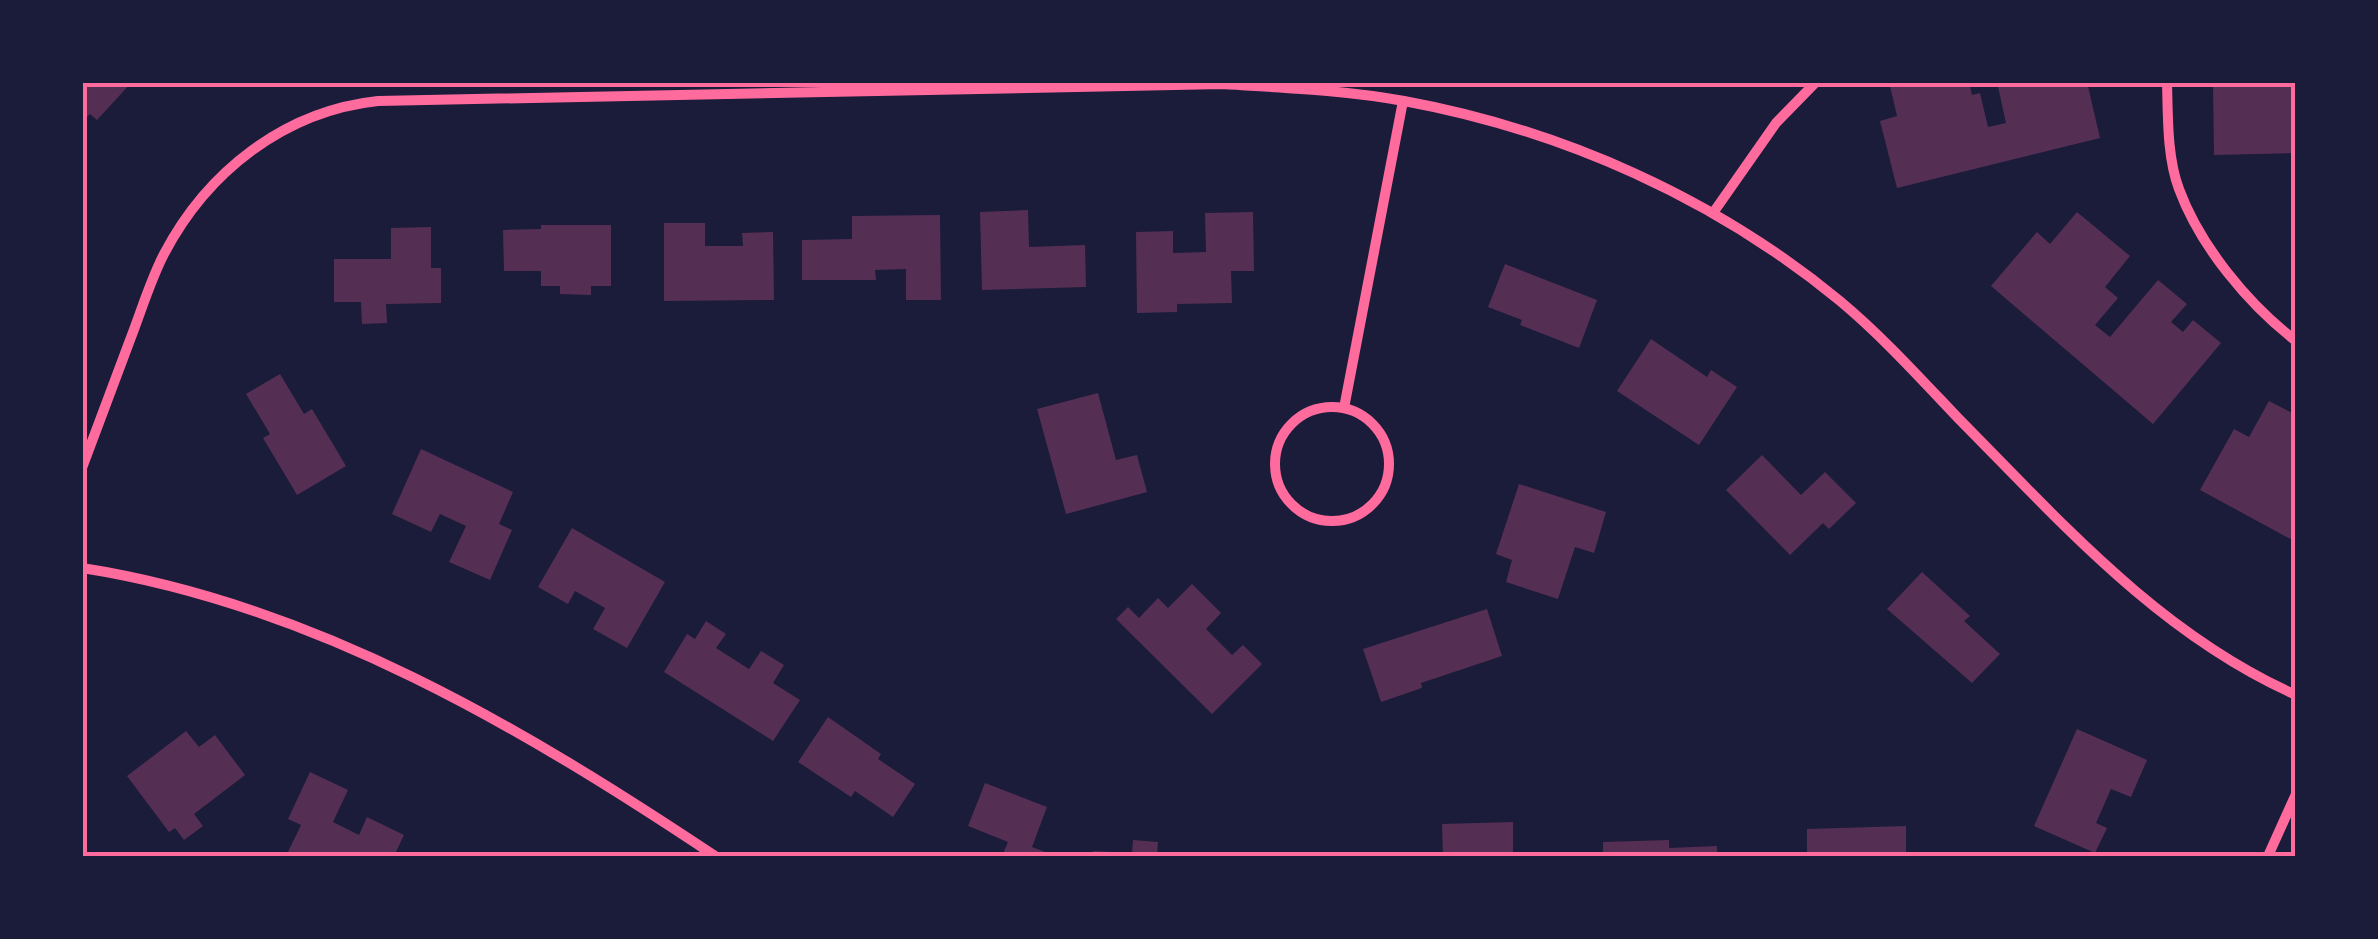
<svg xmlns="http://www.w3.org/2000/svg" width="2378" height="939" viewBox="0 0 2378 939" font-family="'Varela Round',sans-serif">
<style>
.building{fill:#542f53}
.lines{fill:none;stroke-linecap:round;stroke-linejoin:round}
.minor{stroke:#ff6b9d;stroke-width:10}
.neatline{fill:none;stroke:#ff6b9d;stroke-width:4}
</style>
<rect width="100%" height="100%" fill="#1b1b3a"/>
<path class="building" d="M 82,82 L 132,82 L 97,120 L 90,114 L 82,122 Z
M 1889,82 L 1969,82 L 1972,95 L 1980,93 L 1988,127 L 2006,123 L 1997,82 L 2087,82 L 2100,138 L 1897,188 L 1880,121 L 1897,116 Z
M 2231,82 L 2296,82 L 2296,153 L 2214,155 L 2213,85 Z
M 1028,210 L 1029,247 L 1085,245 L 1086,287 L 982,290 L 980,212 Z
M 1253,212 L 1254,271 L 1231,271 L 1232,303 L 1177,304 L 1177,312 L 1137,313 L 1136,232 L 1173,231 L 1173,253 L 1206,252 L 1205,213 Z
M 2077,212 L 2130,256 L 2105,287 L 2118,298 L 2095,325 L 2110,337 L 2158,280 L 2187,304 L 2171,322 L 2183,332 L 2193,320 L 2221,343 L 2153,424 L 1991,286 L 2037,232 L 2050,244 Z
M 940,215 L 941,300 L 906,300 L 906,269 L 875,270 L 876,280 L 802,280 L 802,240 L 852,239 L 852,216 Z
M 664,223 L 705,223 L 705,246 L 743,246 L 742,233 L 773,232 L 774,300 L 664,301 Z
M 541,225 L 611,225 L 611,286 L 591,286 L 591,295 L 560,294 L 560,286 L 541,286 L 541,271 L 504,271 L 503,230 L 541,229 Z
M 431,227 L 431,268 L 441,268 L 441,303 L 386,304 L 387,323 L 362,324 L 361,302 L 334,302 L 334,259 L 391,259 L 391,228 Z
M 1505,264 L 1597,300 L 1579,348 L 1520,325 L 1522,320 L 1488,307 Z
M 1651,339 L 1707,377 L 1711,370 L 1737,387 L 1699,445 L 1617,391 Z
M 280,374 L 304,414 L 312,409 L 346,466 L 297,495 L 263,438 L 270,434 L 246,394 Z
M 1098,393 L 1116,460 L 1137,455 L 1147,492 L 1066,514 L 1037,409 Z
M 2269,401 L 2296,415 L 2296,542 L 2200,490 L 2234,429 L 2249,437 Z
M 421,449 L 513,492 L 499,524 L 512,530 L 490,580 L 449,562 L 466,526 L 440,514 L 431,532 L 392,514 Z
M 1762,455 L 1801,495 L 1825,472 L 1856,503 L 1829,529 L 1823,523 L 1790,555 L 1726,490 Z
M 1519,484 L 1606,512 L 1594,553 L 1575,547 L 1558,599 L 1506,582 L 1512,560 L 1496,554 Z
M 572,528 L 665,582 L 627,648 L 593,629 L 605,608 L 575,591 L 568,604 L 538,587 Z
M 1922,572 L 1970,616 L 1964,621 L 2000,654 L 1972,683 L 1887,609 Z
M 1192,584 L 1221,613 L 1206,629 L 1232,655 L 1243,645 L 1262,664 L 1212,714 L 1116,619 L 1128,607 L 1139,618 L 1158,598 L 1168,608 Z
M 1487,609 L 1502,656 L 1421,683 L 1422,688 L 1381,702 L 1363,649 Z
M 706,621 L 726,634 L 716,648 L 749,669 L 761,651 L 784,665 L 773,683 L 800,700 L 773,741 L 664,672 L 687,634 L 695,639 Z
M 828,717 L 881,754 L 878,759 L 915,784 L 893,817 L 855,791 L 851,797 L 798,762 Z
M 2077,729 L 2147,760 L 2131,797 L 2111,789 L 2096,823 L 2107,828 L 2095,853 L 2034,826 Z
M 186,731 L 199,747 L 215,735 L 245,775 L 194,814 L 203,826 L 184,840 L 175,828 L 169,832 L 127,776 Z
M 310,772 L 348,790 L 333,822 L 359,835 L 367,817 L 404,835 L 394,856 L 286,856 L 301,825 L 288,819 Z
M 985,783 L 1047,807 L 1032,847 L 1048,853 L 1046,856 L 1002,856 L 1008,842 L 968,826 Z
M 1513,822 L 1513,856 L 1443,856 L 1442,824 Z
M 1906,826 L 1906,856 L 1807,856 L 1807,829 Z
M 1133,840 L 1158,842 L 1157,856 L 1093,856 L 1093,851 L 1132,853 Z
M 1669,840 L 1669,848 L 1717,846 L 1717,856 L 1603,856 L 1603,842 Z"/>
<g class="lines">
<path class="minor" d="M 2167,82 C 2168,117 2167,157 2179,189 C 2200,246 2248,304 2296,341
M 1713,213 L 1776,123 L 1816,82
M1275 464a57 57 0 1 1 114 0a57 57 0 1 1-114 0Z
M 1344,408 L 1403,101
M 82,468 C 98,425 114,382 130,340 C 141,312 150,281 164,254 C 207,172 284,111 378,101 L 1223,84 C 1284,88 1344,90 1404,101 C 1562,130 1715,198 1840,301 C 1882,336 1920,378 1958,418 C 2061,522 2159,634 2296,695
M 82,568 C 314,604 523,728 715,856
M 2268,856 L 2296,794"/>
</g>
<rect width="2378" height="939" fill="none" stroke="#1b1b3a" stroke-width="170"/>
<rect x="85" y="85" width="2208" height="769" class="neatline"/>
</svg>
